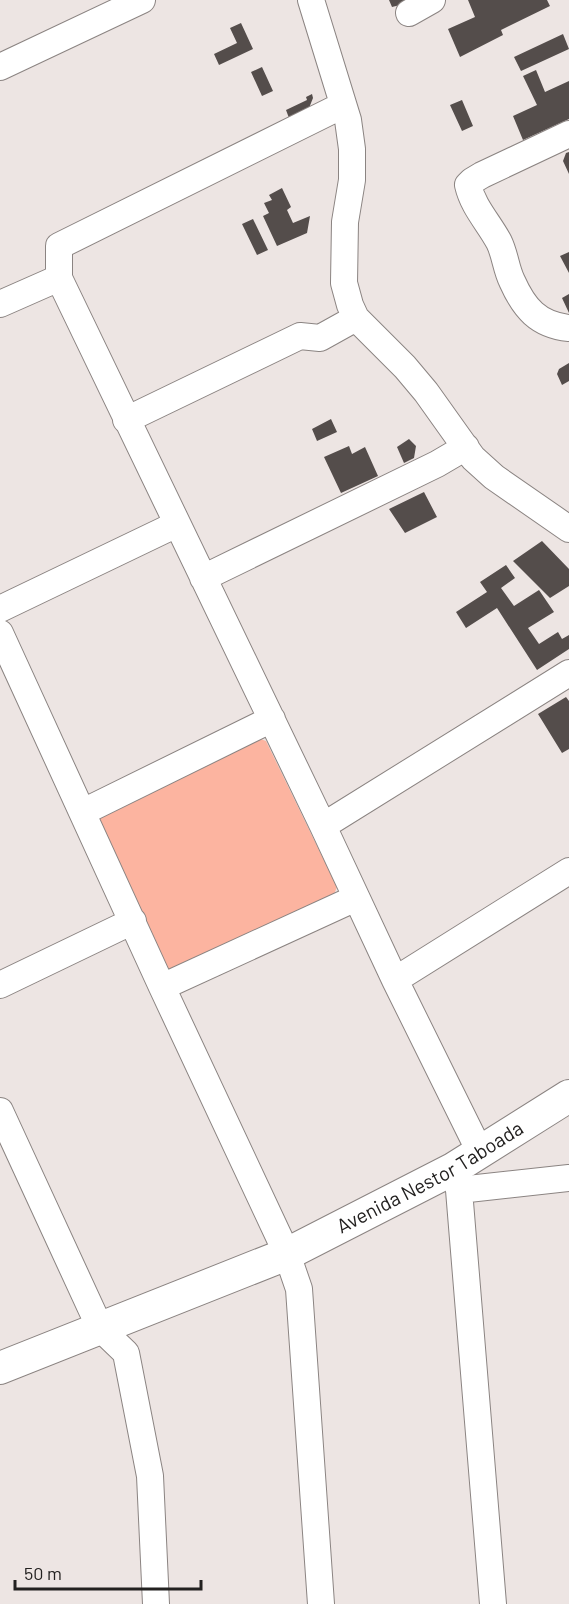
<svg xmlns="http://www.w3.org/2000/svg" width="569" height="1604" viewBox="0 0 569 1604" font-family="Barlow,sans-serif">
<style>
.green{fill:#fcb4a0}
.building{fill:#544d4b}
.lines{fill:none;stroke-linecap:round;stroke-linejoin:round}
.minor-casing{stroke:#8b8482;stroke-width:28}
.tertiary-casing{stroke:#8b8482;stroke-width:34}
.minor{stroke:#fff;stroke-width:26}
.tertiary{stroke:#fff;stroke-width:32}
.labels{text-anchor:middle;stroke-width:6;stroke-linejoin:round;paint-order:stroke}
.street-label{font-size:20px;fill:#232120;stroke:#ede5e3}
</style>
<rect width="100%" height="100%" fill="#ede5e3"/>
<path class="green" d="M 258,738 L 266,741 L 337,887 L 333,897 L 177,972 L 167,968 L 98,823 L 101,816 Z"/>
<path class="building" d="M 389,0 L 408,0 L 400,5 L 392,7 Z
M 468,0 L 547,0 L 550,6 L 501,30 L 503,35 L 460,57 L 448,29 L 475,17 Z
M 241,23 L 253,49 L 219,65 L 214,54 L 237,43 L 230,28 Z
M 563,34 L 569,49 L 521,71 L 514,57 Z
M 262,67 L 273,91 L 262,96 L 251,72 Z
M 536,70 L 545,92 L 569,81 L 569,119 L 523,140 L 513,116 L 537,105 L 523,76 Z
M 312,94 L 313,98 L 309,108 L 289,118 L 286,110 L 307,100 L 306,97 Z
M 462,100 L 473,126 L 462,131 L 450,105 Z
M 569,152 L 569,174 L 563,161 L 566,153 Z
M 282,188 L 291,207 L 287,210 L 293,223 L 310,216 L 307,233 L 277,246 L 263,216 L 269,213 L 264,203 L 272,200 L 269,195 Z
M 253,219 L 268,250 L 257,255 L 242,224 Z
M 569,252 L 569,273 L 560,256 Z
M 569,294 L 569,313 L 562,298 Z
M 569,363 L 569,381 L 562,385 L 557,374 L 559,369 Z
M 331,419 L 337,432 L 317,441 L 312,429 Z
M 409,439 L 416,446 L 414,458 L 404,463 L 397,447 Z
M 349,446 L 352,454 L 365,447 L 378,476 L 341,493 L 324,457 Z
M 424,492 L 437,517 L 405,533 L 389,509 Z
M 542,541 L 569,569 L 569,586 L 550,598 L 513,561 Z
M 506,565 L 515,578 L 501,588 L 514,606 L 539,590 L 554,612 L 528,628 L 539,644 L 558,632 L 562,639 L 569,635 L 569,649 L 537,670 L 497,608 L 466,628 L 456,612 L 487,592 L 480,582 Z
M 566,697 L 569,701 L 569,749 L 562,753 L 538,714 Z"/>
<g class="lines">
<defs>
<path id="minor" d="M 311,0 L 348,120 L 352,149 L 352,180 L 345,222 L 344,283 L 350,305 L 356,318 L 405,367 L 426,392 L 473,458 L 494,477 L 569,529
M 409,13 L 432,0
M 0,67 L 142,0
M 343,105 L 59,246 L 59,278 L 323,826 L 395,980 L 480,1152
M 569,134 L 482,175 L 472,181 L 468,185 C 473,207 489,223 499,242 C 505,254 506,269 512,281 C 524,308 538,325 569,328
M 0,304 L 59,278
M 126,420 L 300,336 L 320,338 L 356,318
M 203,578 L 437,464 L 466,447
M 0,609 L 177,524
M 0,633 L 162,987 L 287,1254 L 299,1289 L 321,1604
M 83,812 L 272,719
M 323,826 L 569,673
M 395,980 L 569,871
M 0,985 L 133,921
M 162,987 L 356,898
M 0,1111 L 100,1328 L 126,1353 L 150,1476 L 156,1604
M 453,1169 L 459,1190 L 493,1604
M 459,1190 L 569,1178"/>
<g id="tertiary">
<path id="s1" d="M 0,1368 L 287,1254 L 453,1169 L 569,1096"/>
</g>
</defs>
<use href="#minor" class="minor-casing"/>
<use href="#tertiary" class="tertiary-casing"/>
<use href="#minor" class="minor"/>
<use href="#tertiary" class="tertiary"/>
</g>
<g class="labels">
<g class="street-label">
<text dy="7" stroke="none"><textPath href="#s1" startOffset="471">Avenida Nestor Taboada</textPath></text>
</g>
</g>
<path d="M15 1580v9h186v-9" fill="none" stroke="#232120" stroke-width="3"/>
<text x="24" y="1580" font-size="18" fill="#232120" stroke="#ede5e3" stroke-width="4.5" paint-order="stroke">50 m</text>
</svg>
